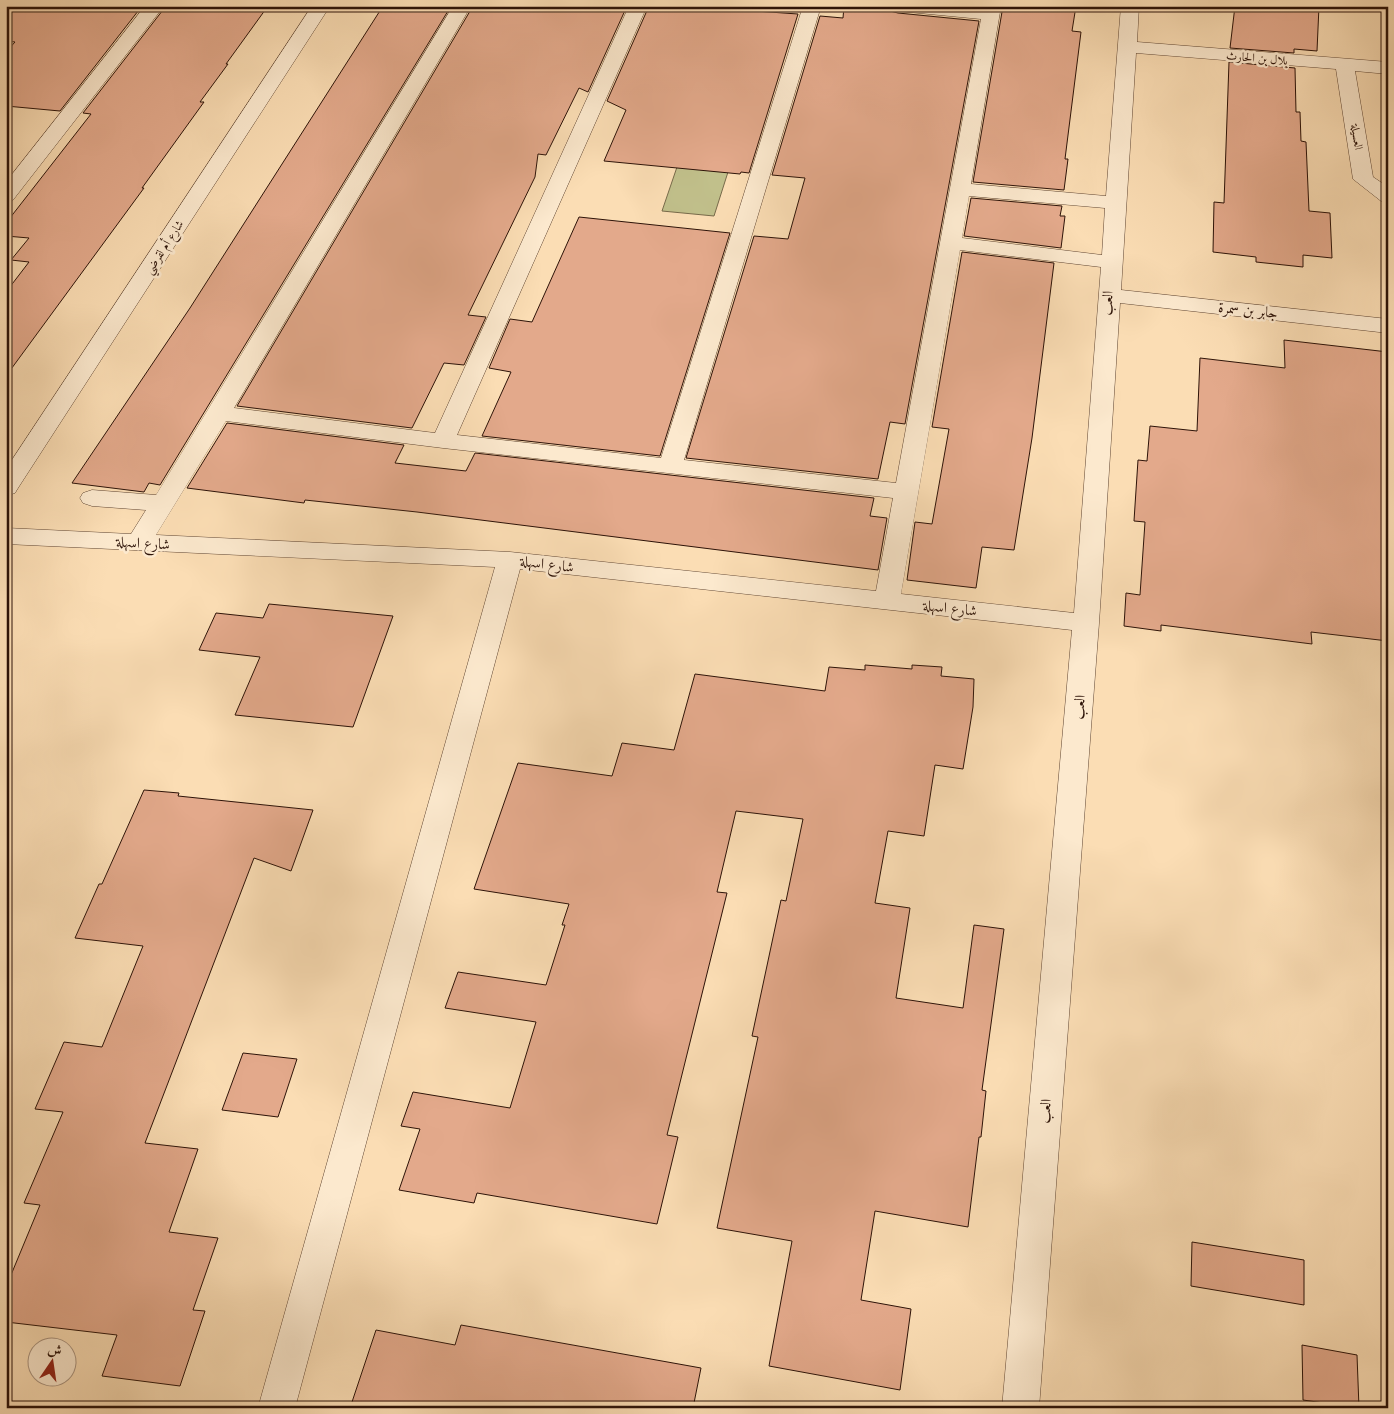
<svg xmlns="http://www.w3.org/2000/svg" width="1394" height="1414" viewBox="0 0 1394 1414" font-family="'Libre Caslon Text',Amiri,serif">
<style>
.green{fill:#c1c08b;stroke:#776a4a}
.building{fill:#e3a98b;stroke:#2d1308}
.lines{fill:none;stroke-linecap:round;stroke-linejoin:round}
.minor-casing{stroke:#604633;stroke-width:1}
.minor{fill:#fce9ce;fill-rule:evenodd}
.labels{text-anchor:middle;stroke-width:5;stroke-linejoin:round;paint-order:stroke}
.far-street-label{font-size:12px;fill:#2d1308;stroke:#fce9ce}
.street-label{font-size:15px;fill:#2d1308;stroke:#fce9ce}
</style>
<rect width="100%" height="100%" fill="#fbddb4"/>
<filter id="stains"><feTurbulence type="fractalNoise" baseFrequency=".004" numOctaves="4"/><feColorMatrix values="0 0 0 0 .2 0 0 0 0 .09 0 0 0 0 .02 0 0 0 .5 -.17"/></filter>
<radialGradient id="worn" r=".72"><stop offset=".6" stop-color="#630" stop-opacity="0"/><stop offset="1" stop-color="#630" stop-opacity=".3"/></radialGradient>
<path class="green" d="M 677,167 L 728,172 L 714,216 L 662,211 Z"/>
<path class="building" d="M 6,6 L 142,6 L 60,111 L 6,106 L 6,52 L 15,42 L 6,41 Z
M 166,6 L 200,8 L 202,6 L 268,6 L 226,64 L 228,64 L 200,102 L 204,102 L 142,188 L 144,188 L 6,376 L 6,292 L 29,262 L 11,260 L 29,238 L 6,236 L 6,223 L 91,114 L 83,113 Z
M 383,6 L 451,6 L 160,485 L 149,483 L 144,492 L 72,483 L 190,308 Z
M 473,6 L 627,6 L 588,92 L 579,88 L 546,155 L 538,154 L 535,177 L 468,315 L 486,317 L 464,365 L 444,363 L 412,428 L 237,406 Z
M 649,6 L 683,6 L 798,14 L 749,173 L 741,172 L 740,174 L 604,161 L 626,110 L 607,101 Z
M 844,6 L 887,6 L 890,11 L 898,13 L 979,21 L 905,424 L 890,422 L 878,479 L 686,458 L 754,236 L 788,239 L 805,178 L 772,175 L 820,16 L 843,18 Z
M 1003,6 L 1076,6 L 1072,31 L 1081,32 L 1065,159 L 1068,159 L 1064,190 L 973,182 Z
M 1235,6 L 1319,6 L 1317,51 L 1294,49 L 1294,53 L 1230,48 Z
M 1229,62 L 1295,68 L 1296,112 L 1300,112 L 1301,141 L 1306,142 L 1309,211 L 1330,213 L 1332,258 L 1303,255 L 1303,267 L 1256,262 L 1256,257 L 1213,252 L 1214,202 L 1224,203 Z
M 971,198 L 1062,206 L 1060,216 L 1065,216 L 1061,248 L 964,236 Z
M 579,217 L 730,233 L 660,456 L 482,436 L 511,372 L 489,368 L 510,319 L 532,322 Z
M 962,252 L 1054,263 L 1032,438 L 1014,550 L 982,547 L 976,588 L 907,580 L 915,522 L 932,524 L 949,429 L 932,427 Z
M 1284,340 L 1388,352 L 1388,641 L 1311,632 L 1312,644 L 1161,625 L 1161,631 L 1124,626 L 1126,593 L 1140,595 L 1145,522 L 1134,521 L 1138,460 L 1147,461 L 1150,426 L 1197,431 L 1200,358 L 1285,368 Z
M 227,423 L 404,445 L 395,463 L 466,471 L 475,453 L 874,498 L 870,516 L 887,518 L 878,570 L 417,512 L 305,500 L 304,503 L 187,488 Z
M 269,604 L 393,616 L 353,727 L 235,715 L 260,657 L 199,650 L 216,613 L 263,618 Z
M 865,665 L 912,669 L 912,665 L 942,667 L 941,676 L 974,679 L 973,707 L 963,769 L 935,765 L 924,836 L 888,831 L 875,903 L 910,908 L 896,998 L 963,1008 L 974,925 L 1004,929 L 982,1090 L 986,1091 L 981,1137 L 979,1137 L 968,1227 L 875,1211 L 861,1300 L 911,1309 L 900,1390 L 769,1366 L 792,1241 L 717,1228 L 758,1037 L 752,1036 L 781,900 L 786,901 L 803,819 L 736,811 L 717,892 L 727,893 L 667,1135 L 678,1137 L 657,1224 L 477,1193 L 474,1203 L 399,1190 L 420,1129 L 401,1126 L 413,1092 L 510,1108 L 536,1022 L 445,1008 L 458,972 L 546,985 L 565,925 L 562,925 L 569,904 L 474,889 L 518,763 L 612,776 L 622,743 L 674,750 L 695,674 L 825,691 L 829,667 L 865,670 Z
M 144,790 L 179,793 L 178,796 L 313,810 L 291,871 L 254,858 L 145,1143 L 198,1149 L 169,1232 L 218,1238 L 193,1310 L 205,1311 L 180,1386 L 102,1376 L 117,1335 L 6,1322 L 6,1287 L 40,1205 L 24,1203 L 63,1112 L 35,1109 L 64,1042 L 102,1047 L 143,946 L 75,938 L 99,884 L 102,884 Z
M 243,1053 L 297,1059 L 278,1117 L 222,1110 Z
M 1192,1242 L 1304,1260 L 1304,1305 L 1191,1286 Z
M 461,1325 L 701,1368 L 693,1408 L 350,1408 L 376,1330 L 455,1345 Z
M 1302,1345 L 1357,1355 L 1359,1408 L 1303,1400 Z"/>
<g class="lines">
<defs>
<path id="minor" d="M 145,6 L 164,6 L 13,200 L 6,202 L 6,182 Z
M 312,6 L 330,6 L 18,488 L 15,493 L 6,496 L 6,469 Z
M 453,6 L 471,6 L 234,408 L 435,433 L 629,6 L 647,6 L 457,435 L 661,458 L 803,6 L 821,6 L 684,460 L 896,483 L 981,19 L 898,11 L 892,10 L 889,6 L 1001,6 L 971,184 L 1106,196 L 1121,6 L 1139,6 L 1137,42 L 1388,62 L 1388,74 L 1355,71 L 1373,177 L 1388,187 L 1388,203 L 1381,201 L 1353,179 L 1336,69 L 1136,53 L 1121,290 L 1388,319 L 1388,333 L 1120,303 L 1099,623 L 1039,1408 L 1002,1408 L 1072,630 L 520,569 L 295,1408 L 258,1408 L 495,567 L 6,544 L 6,528 L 131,534 L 146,510 L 92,506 L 83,503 L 80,498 L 83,493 L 92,490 L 156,495 ZM 969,196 L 1105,208 L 1102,255 L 962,238 ZM 960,250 L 1101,267 L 1074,613 L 901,594 ZM 226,421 L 443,448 L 893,498 L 876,591 L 510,552 L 156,535 Z"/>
</defs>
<use href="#minor" class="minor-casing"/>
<use href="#minor" class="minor"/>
</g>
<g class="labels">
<g class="far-street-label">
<text transform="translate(1257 58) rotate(5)" y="4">بلال بن الحارث</text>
<text transform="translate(1357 137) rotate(81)" y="4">العسيلة</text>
<text transform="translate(164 247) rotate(-57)" y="4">شارع أم لقرضي</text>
</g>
<g class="street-label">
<text transform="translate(1107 303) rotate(-86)" y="5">العب</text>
<text transform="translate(1248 310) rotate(6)" y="5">جابر بن سمرة</text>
<text transform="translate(143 543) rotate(3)" y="5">شارع اسهلة</text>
<text transform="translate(547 564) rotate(7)" y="5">شارع اسهلة</text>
<text transform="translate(950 608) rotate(6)" y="5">شارع اسهلة</text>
<text transform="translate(1079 707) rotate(-85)" y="5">العب</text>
<text transform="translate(1045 1111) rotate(-85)" y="5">العب</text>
</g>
</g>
<rect width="1394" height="1414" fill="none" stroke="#fbddb4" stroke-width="25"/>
<rect x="8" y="8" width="1379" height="1399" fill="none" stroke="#2d1308" stroke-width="2.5"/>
<rect x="12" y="12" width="1369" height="1389" fill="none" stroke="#2d1308"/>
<g transform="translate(52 1362) rotate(13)"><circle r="24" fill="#fce9ce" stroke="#a9937f"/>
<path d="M0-4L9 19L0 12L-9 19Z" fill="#8f2418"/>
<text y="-8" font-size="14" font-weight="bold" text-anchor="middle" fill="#2d1308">ش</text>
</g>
<rect width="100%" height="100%" filter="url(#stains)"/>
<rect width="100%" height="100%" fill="url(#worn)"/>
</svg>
